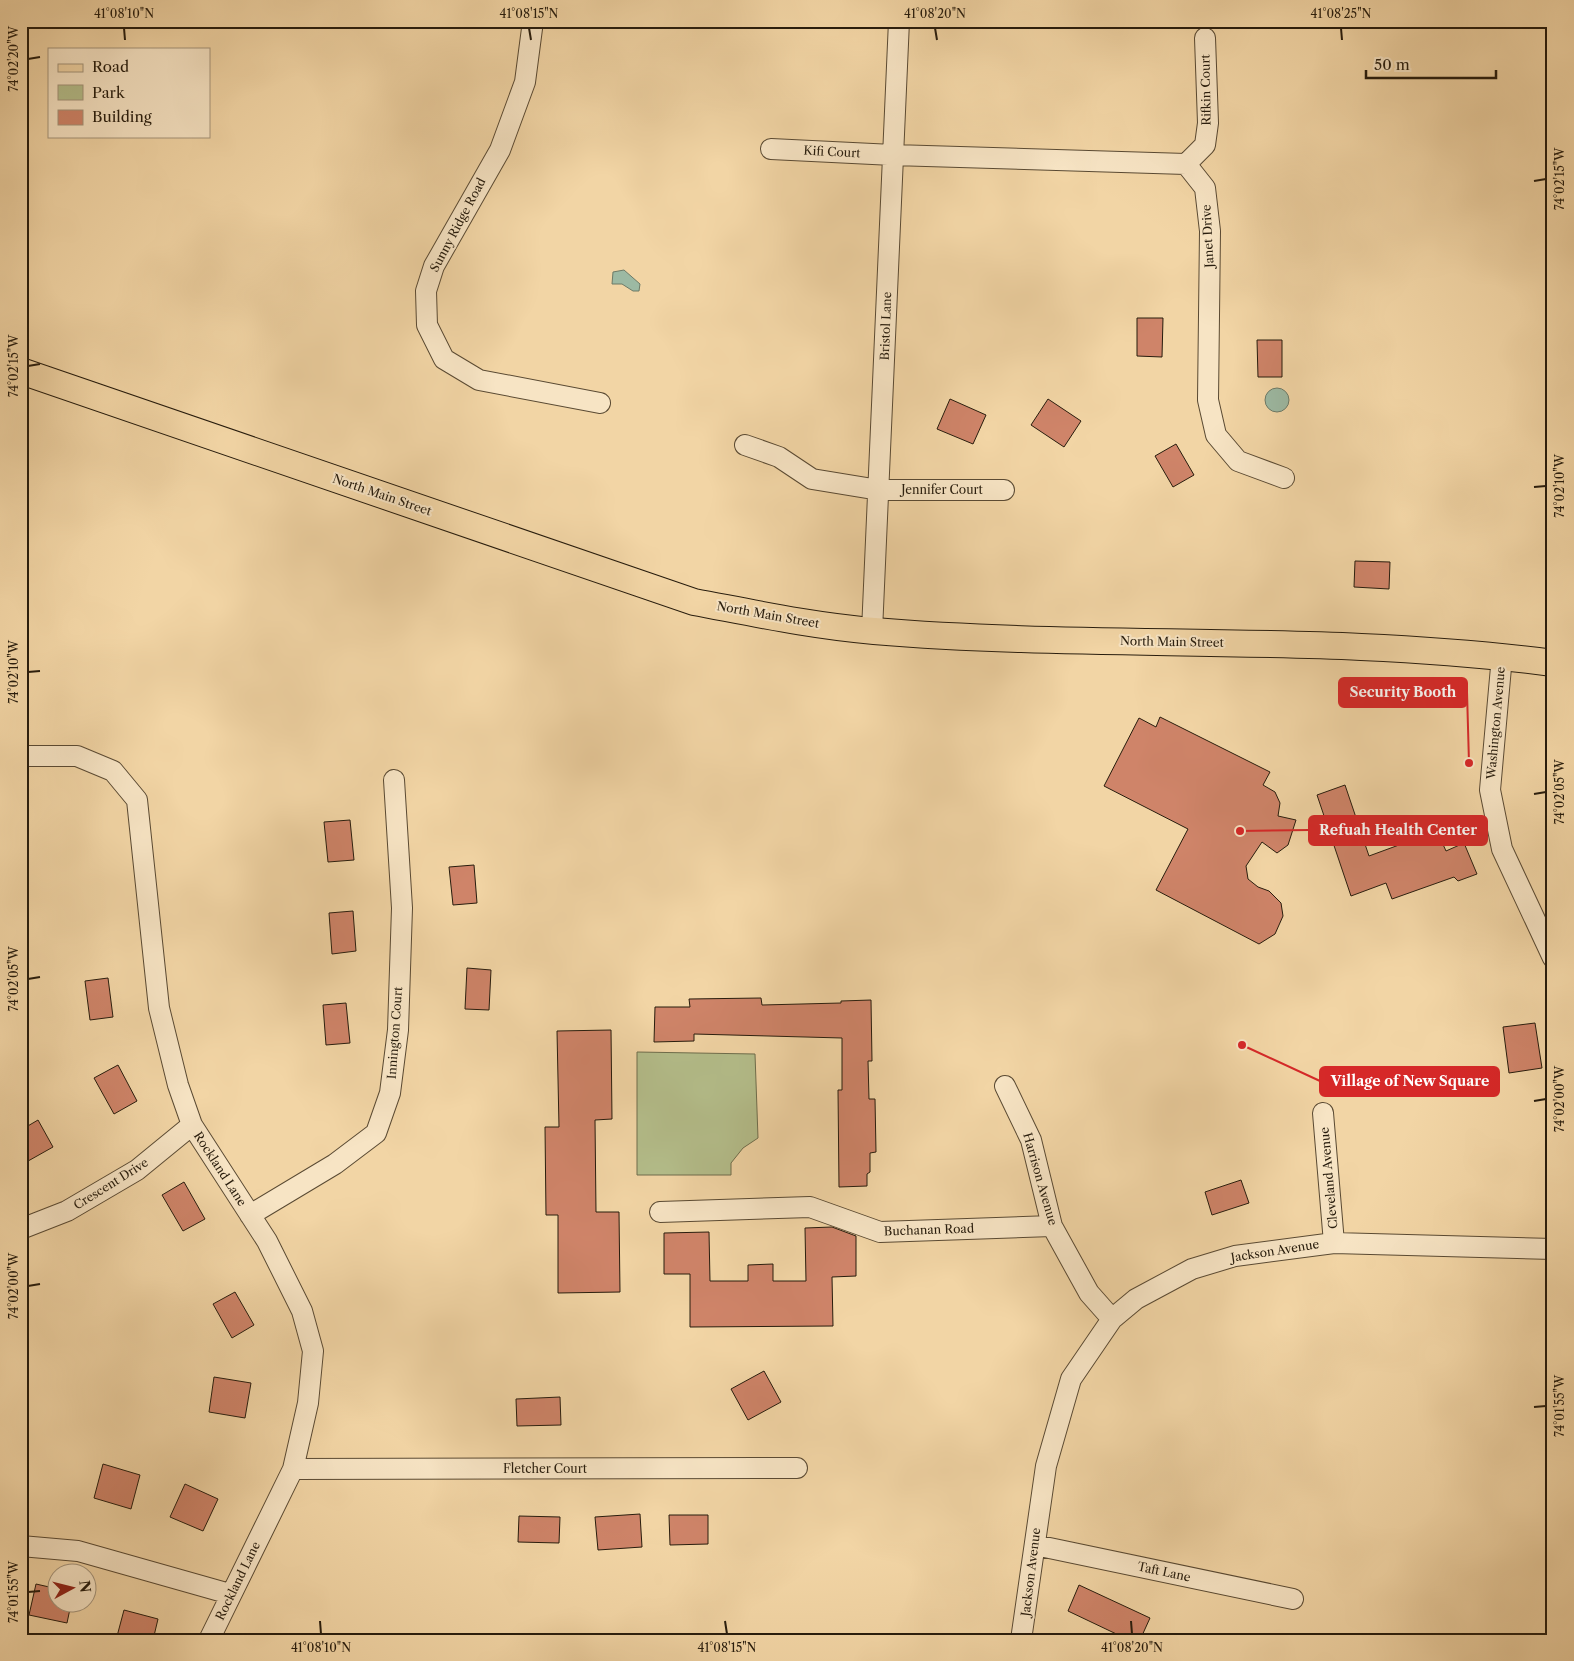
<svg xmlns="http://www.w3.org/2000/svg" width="1574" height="1661" viewBox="0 0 1574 1661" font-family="'Libre Caslon Text',serif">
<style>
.green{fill:#b4be8b;stroke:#6e6d4c}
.water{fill:#9cb9a3;stroke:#6d7a67}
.building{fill:#cf8469;stroke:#271c0d}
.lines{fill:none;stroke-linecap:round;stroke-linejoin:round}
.minor-casing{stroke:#5a4a33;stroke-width:22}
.major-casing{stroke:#271c0d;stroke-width:28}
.minor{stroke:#f7e4c4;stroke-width:20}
.major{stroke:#f2d5a5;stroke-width:26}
.ticks{fill:none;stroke:#271c0d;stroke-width:2}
.labels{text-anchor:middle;stroke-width:4;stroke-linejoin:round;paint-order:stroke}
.street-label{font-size:12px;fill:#271c0d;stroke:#f7e4c4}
.leader{fill:none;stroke:#d62828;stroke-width:2}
.callout-dot{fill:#d62828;stroke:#f7e4c4;stroke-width:2}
.callout{fill:#d62828;stroke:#d62828;stroke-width:2}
.callout-label{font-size:14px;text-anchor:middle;font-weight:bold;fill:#fff}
.neatline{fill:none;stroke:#271c0d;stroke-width:2}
.ticks-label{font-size:12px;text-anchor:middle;fill:#271c0d}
</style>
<rect width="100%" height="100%" fill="#f2d5a5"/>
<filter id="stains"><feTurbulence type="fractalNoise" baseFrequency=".004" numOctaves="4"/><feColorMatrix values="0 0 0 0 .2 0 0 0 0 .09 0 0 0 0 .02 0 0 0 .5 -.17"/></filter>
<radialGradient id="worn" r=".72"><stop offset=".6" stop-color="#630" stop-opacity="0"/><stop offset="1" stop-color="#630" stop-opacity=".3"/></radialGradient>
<path class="green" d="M 637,1052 L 755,1054 L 758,1138 L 743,1148 L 731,1163 L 731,1175 L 637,1175 Z"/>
<path class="water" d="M 624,270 L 640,284 L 639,291 L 633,291 L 622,284 L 612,284 L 613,272 Z
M1265 400a12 12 0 1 1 24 0a12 12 0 1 1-24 0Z"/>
<path class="building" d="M 1137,318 L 1163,318 L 1162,357 L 1137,356 Z
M 1257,340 L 1282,340 L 1282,377 L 1258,377 Z
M 950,399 L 986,415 L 973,444 L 937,429 Z
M 1048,399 L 1081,421 L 1064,447 L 1031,425 Z
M 1176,444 L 1194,475 L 1173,487 L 1155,456 Z
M 1355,561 L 1390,562 L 1389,589 L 1354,587 Z
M 1160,717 L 1270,772 L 1263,785 L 1275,792 L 1280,803 L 1278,816 L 1296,820 L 1288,845 L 1277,853 L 1262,842 L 1246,866 L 1248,879 L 1258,887 L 1269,891 L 1281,903 L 1283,916 L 1275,934 L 1259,944 L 1156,890 L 1188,829 L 1104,786 L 1139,718 L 1156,727 Z
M 1345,785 L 1369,856 L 1437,831 L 1446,851 L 1464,843 L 1477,874 L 1458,881 L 1454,877 L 1392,899 L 1386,883 L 1351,896 L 1317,795 Z
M 350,820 L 354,860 L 328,862 L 324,822 Z
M 474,865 L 477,903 L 453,905 L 449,867 Z
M 353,911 L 356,951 L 332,954 L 329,913 Z
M 467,968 L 491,970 L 489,1010 L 465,1009 Z
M 108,978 L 113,1017 L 90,1020 L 85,981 Z
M 761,998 L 762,1005 L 841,1003 L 841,1001 L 871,1000 L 872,1061 L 868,1061 L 869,1099 L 875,1099 L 876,1152 L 870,1153 L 870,1172 L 867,1174 L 867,1186 L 839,1187 L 838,1090 L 842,1090 L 842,1038 L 694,1034 L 694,1041 L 654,1042 L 655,1007 L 690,1007 L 689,999 Z
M 346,1003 L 350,1043 L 326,1045 L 323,1005 Z
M 1535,1023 L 1542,1068 L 1509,1073 L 1503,1027 Z
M 611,1030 L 612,1119 L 595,1120 L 596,1212 L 619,1212 L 620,1292 L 558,1293 L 558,1215 L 546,1215 L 545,1127 L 559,1127 L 557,1031 Z
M 118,1065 L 137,1101 L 114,1114 L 94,1078 Z
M 38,1120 L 53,1147 L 21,1165 L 21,1130 Z
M 1241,1180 L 1249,1203 L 1212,1215 L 1205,1192 Z
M 184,1182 L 205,1219 L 183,1231 L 162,1195 Z
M 832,1227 L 856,1236 L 856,1276 L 832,1277 L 833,1326 L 690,1327 L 690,1274 L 664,1274 L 664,1233 L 709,1232 L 710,1281 L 748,1281 L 748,1265 L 773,1264 L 773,1281 L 806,1281 L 805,1228 Z
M 235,1292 L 254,1325 L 232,1338 L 213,1304 Z
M 764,1371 L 781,1402 L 748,1420 L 731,1389 Z
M 214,1377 L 251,1383 L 245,1418 L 209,1412 Z
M 560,1397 L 561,1425 L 517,1426 L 516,1399 Z
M 103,1464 L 140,1475 L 131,1509 L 94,1498 Z
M 185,1484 L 218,1499 L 203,1531 L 170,1517 Z
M 640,1514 L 642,1547 L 598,1550 L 595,1517 Z
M 669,1515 L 708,1515 L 708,1544 L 670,1545 Z
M 519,1516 L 560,1517 L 559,1543 L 518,1542 Z
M 36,1584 L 58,1589 L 58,1604 L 71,1604 L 67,1623 L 29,1615 Z
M 1079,1585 L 1150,1618 L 1140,1640 L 1129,1640 L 1068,1611 Z
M 124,1610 L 158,1619 L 153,1640 L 116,1640 Z"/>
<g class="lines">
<defs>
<path id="minor" d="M 533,21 L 525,82 L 500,150 L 434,266 L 426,291 L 427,325 L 444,359 L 479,380 L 600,403
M 771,149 L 893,155 L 1186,164
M 1186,164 L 1205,188 L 1210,231 L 1208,400 L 1216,435 L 1238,461 L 1284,478
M 1186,164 L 1205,145 L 1208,123 L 1205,38
M 745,445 L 779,457 L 812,479 L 879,490 L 1004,490
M 872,631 L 899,21
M 1502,656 L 1490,790 L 1502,849 L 1553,958
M 21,756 L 77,756 L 113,771 L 137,800 L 159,1008 L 178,1085 L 192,1125 L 267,1241 L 302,1311 L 313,1351 L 308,1403 L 293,1469 L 209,1640
M 1005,1086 L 1031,1140 L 1052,1226 L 1089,1293 L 1112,1319
M 1323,1113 L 1334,1243
M 660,1212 L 810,1207 L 880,1232 L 1052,1226
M 250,1215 L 335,1164 L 376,1133 L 390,1093 L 398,1030 L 402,908 L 394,780
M 21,1229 L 67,1211 L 137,1170 L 192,1125
M 293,1469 L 797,1468
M 1035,1545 L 1293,1599
M 21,1546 L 78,1551 L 230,1594
M 1021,1640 L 1046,1466 L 1071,1379 L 1112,1319 L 1136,1299 L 1192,1269 L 1235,1256 L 1334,1243 L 1553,1249"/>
<path id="major" d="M 21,371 L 694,602 C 753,613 813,626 874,631 C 1100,650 1328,633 1553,663"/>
</defs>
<use href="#minor" class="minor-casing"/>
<use href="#major" class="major-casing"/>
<use href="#minor" class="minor"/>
<use href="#major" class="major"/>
</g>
<path class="ticks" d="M 124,28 L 125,40M 529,28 L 531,40M 935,28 L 937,40M 1341,28 L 1342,40M 28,59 L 40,57M 1534,181 L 1546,179M 28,366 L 40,364M 1534,487 L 1546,486M 28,672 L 40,671M 1534,794 L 1546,792M 28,979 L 40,977M 1534,1101 L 1546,1099M 28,1286 L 40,1284M 1534,1407 L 1546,1406M 28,1592 L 40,1591M 320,1621 L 321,1634M 725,1621 L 727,1634M 1131,1621 L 1132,1634"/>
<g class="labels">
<g class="street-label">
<text transform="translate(1206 90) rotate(-91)" y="4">Rifkin Court</text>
<text transform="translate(832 152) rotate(3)" y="4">Kifi Court</text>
<text transform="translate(458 225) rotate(-62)" y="4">Sunny Ridge Road</text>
<text transform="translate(1208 236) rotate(-93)" y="4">Janet Drive</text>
<text transform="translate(886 326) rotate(-88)" y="4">Bristol Lane</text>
<text x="942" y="494">Jennifer Court</text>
<text transform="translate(382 495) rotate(19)" y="4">North Main Street</text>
<text transform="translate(768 615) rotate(10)" y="4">North Main Street</text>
<text transform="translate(1172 642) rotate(1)" y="4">North Main Street</text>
<text transform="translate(1496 723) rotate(-85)" y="4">Washington Avenue</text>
<text transform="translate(395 1033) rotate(-86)" y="4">Innington Court</text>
<text transform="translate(220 1169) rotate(57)" y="4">Rockland Lane</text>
<text transform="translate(1329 1178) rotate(-95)" y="4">Cleveland Avenue</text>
<text transform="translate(1040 1179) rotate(74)" y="4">Harrison Avenue</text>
<text transform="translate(111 1184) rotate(-32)" y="4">Crescent Drive</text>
<text transform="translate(929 1230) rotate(-2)" y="4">Buchanan Road</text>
<text transform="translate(1275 1251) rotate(-9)" y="4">Jackson Avenue</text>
<text x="545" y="1473">Fletcher Court</text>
<text transform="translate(1031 1572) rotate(-83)" y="4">Jackson Avenue</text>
<text transform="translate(1164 1572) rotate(12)" y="4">Taft Lane</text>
<text transform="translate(238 1581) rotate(-64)" y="4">Rockland Lane</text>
</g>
</g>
<path class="leader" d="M1469 763L1467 692M1240 831L1309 830M1242 1045L1320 1081"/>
<g class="callout-dot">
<circle cx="1469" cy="763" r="5"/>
<circle cx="1240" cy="831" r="5"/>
<circle cx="1242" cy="1045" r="5"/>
</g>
<g class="callout">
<rect x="1339" y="678" width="128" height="29" rx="5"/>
<rect x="1309" y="816" width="178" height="29" rx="5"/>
<rect x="1320" y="1067" width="179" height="29" rx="5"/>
</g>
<g class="callout-label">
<text x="1403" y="697">Security Booth</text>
<text x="1398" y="835">Refuah Health Center</text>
<text x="1410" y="1086">Village of New Square</text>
</g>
<rect width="1574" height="1661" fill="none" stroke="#f2d5a5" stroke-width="55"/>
<rect x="48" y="48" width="162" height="90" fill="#f7e4c4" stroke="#a4947b"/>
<rect x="58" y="64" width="25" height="8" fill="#f2d5a5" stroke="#a4947b"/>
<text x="92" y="72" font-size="15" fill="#271c0d">Road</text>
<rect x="58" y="85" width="25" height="15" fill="#b4be8b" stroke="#a4947b"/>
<text x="92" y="98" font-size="15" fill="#271c0d">Park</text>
<rect x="58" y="110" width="25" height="15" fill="#cf8469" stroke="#a4947b"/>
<text x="92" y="122" font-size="15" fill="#271c0d">Building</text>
<g transform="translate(72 1588) rotate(83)"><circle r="24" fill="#f7e4c4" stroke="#a4947b"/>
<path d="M0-4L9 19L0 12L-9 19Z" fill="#8f2418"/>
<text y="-8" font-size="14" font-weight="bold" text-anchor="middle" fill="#271c0d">N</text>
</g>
<path d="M1366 70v8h130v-8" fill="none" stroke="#271c0d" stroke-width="2.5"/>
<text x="1374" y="70" font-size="15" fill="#271c0d" stroke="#f7e4c4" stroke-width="4" paint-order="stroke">50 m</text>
<rect x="28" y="28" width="1518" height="1606" class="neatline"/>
<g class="ticks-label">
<text x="124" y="18">41°08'10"N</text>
<text x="529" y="18">41°08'15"N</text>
<text x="935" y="18">41°08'20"N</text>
<text x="1341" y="18">41°08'25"N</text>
<text transform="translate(14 59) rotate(-90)" y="4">74°02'20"W</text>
<text transform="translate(1560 179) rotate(-90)" y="4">74°02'15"W</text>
<text transform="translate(14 366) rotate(-90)" y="4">74°02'15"W</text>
<text transform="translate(1560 486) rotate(-90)" y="4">74°02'10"W</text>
<text transform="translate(14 672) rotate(-90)" y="4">74°02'10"W</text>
<text transform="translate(1560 792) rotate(-90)" y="4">74°02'05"W</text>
<text transform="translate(14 979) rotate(-90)" y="4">74°02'05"W</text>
<text transform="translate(1560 1099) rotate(-90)" y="4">74°02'00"W</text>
<text transform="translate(14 1286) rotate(-90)" y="4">74°02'00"W</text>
<text transform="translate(1560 1406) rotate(-90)" y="4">74°01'55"W</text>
<text transform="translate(14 1592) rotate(-90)" y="4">74°01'55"W</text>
<text x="321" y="1652">41°08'10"N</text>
<text x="727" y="1652">41°08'15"N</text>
<text x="1132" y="1652">41°08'20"N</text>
</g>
<rect width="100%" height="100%" filter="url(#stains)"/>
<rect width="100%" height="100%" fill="url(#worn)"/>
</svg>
